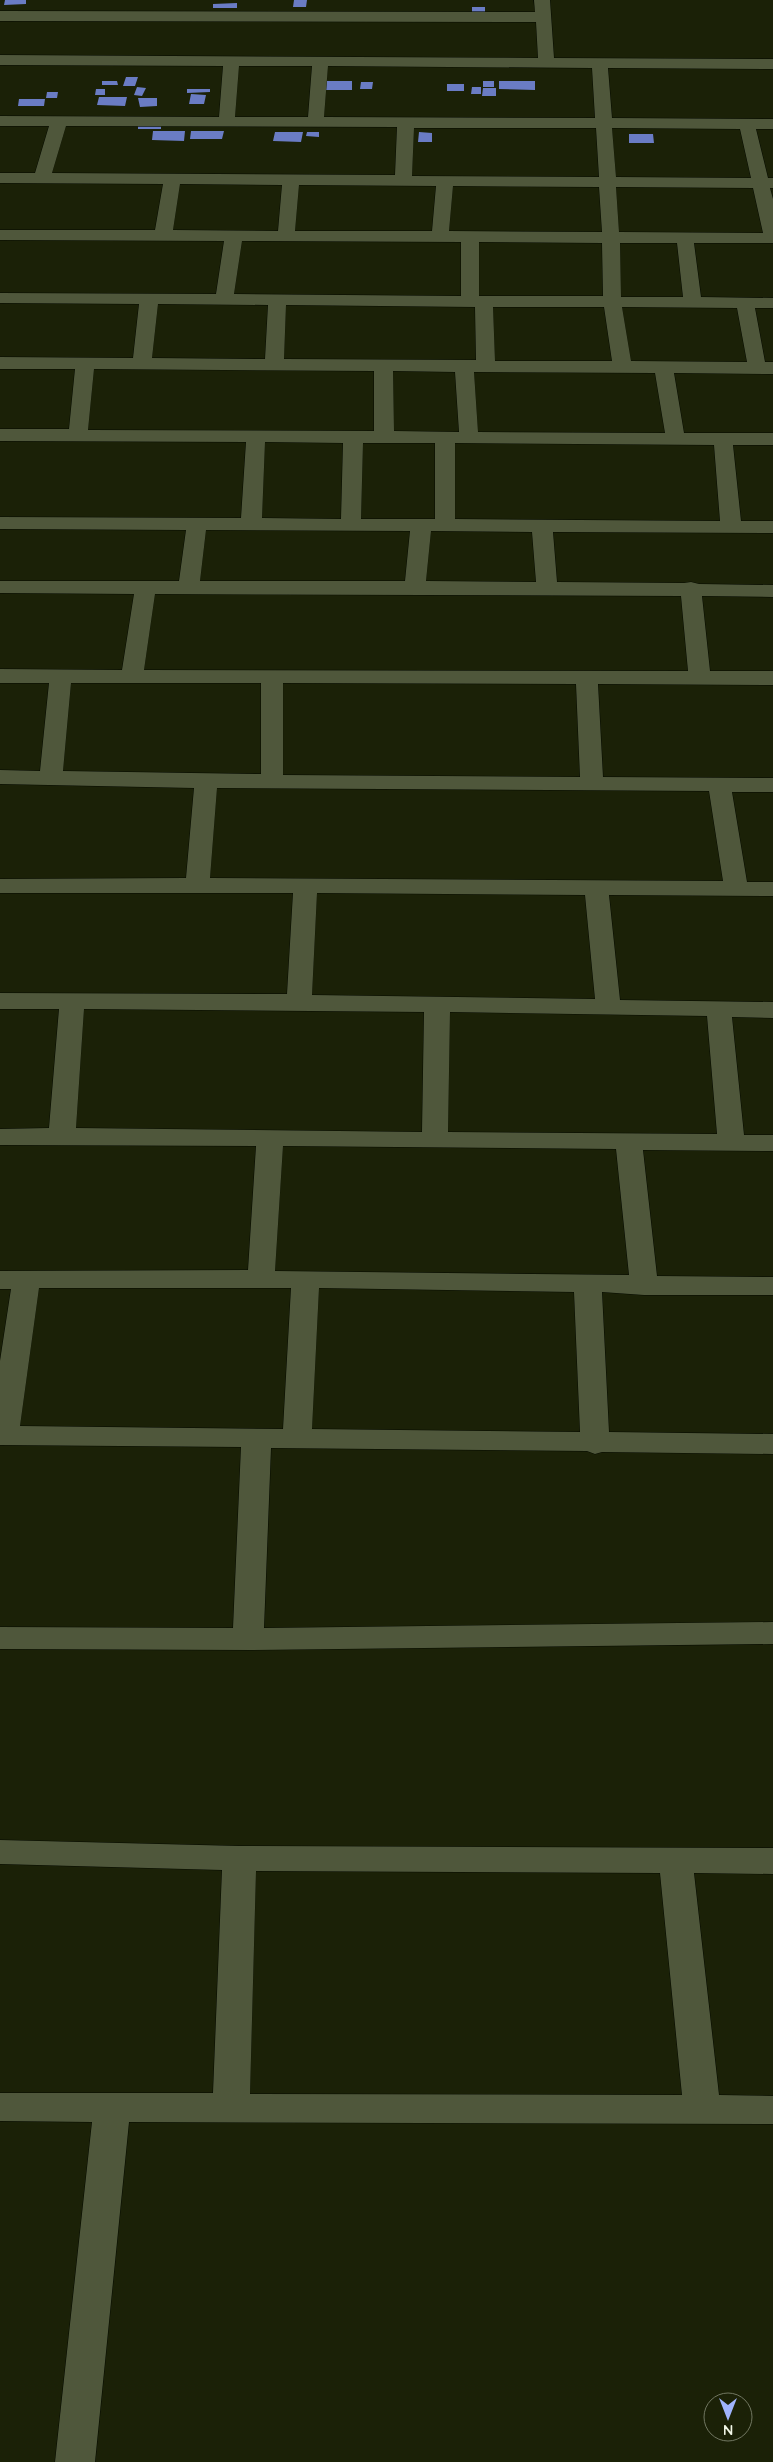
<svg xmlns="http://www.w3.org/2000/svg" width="773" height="2462" viewBox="0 0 773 2462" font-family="Quicksand,sans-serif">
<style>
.building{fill:#6a7cc4}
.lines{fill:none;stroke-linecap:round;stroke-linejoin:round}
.minor-casing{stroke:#060b00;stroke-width:1}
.minor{fill:#4f573b;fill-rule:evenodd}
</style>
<rect width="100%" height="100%" fill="#1b2107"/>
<path class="building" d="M 5,0 L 26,0 L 26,4 L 4,5 Z
M 294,0 L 307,0 L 306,7 L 293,7 Z
M 237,3 L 237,8 L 213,8 L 213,4 Z
M 472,7 L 485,7 L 485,13 L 472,13 Z
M 126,77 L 138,77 L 135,86 L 123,86 Z
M 102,81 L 117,81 L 118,85 L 102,85 Z
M 325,81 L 352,81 L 352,90 L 326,90 Z
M 483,81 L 494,81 L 494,87 L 483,87 Z
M 499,81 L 535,81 L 535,90 L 499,89 Z
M 361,82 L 373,82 L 372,89 L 360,89 Z
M 447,84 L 464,84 L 464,91 L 447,91 Z
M 137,87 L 146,88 L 142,96 L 134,95 Z
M 472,87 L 481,87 L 481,94 L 471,94 Z
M 483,88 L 496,88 L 496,96 L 482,96 Z
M 96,89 L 105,89 L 105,95 L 95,95 Z
M 187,89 L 210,89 L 210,92 L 187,93 Z
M 47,92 L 58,92 L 57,98 L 46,98 Z
M 191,94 L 206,95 L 204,104 L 189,104 Z
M 99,97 L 127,97 L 125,106 L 97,105 Z
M 138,98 L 157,98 L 157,106 L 140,107 Z
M 19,99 L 45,99 L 44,106 L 18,106 Z
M 161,122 L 161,129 L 138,129 L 138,123 Z
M 153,131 L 185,131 L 184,141 L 152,140 Z
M 191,131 L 224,131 L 222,139 L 190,139 Z
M 275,132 L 303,132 L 301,142 L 273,141 Z
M 307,132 L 319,132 L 319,137 L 306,136 Z
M 419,132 L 432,133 L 432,142 L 418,142 Z
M 629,134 L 653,134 L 654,143 L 629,143 Z"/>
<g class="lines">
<defs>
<path id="minor" d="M 534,0 L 550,0 L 554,58 L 773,59 L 773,69 L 608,68 L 612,118 L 773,119 L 773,129 L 756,129 L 768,178 L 773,178 L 773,188 L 770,188 L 773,199 L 773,243 L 694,243 L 701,297 L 773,298 L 773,308 L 755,308 L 765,362 L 773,362 L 773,374 L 674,373 L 684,433 L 773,433 L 773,445 L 733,445 L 741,521 L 773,521 L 773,533 L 553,532 L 557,582 L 684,583 L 691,582 L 699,584 L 773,585 L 773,597 L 702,596 L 710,671 L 773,671 L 773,685 L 598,684 L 603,777 L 773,778 L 773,792 L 732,792 L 747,882 L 773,882 L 773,896 L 609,895 L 620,1000 L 773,1002 L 773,1018 L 732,1017 L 744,1135 L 773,1135 L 773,1151 L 643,1150 L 657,1276 L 773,1277 L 773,1295 L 644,1295 L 602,1292 L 609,1432 L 773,1434 L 773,1454 L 602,1452 L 595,1454 L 587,1451 L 271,1448 L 264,1628 L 773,1622 L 773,1644 L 248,1650 L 0,1649 L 0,1627 L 233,1628 L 241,1447 L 0,1445 L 0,1361 L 11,1289 L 0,1289 L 0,1271 L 248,1270 L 256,1146 L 0,1145 L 0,1129 L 49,1128 L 59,1009 L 0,1009 L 0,993 L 287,994 L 293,893 L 0,893 L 0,879 L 186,878 L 194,788 L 0,784 L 0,770 L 40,771 L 49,683 L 0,683 L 0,669 L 122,670 L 134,594 L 0,593 L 0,581 L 179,581 L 186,530 L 0,529 L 0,517 L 241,518 L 246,442 L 0,441 L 0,429 L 69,429 L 75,369 L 0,369 L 0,357 L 133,358 L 139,304 L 0,303 L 0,293 L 216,294 L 224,241 L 0,240 L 0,230 L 155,230 L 163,184 L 0,183 L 0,173 L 35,173 L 49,126 L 0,126 L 0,116 L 219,117 L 223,66 L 0,65 L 0,55 L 538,58 L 536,22 L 0,21 L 0,11 L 535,12 ZM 239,66 L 312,66 L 308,117 L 235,117 ZM 328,66 L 592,68 L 595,118 L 324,117 ZM 66,126 L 397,127 L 395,175 L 52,173 ZM 414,128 L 596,128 L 599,177 L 412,176 ZM 612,128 L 740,129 L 751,178 L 616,177 ZM 180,184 L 282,185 L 278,231 L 173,230 ZM 299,185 L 436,186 L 432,231 L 295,231 ZM 453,186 L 599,187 L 602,232 L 449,231 ZM 616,187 L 753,188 L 763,233 L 619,232 ZM 242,241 L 461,242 L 461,296 L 234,294 ZM 479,242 L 602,243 L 603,296 L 479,296 ZM 620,243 L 677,243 L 683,297 L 621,297 ZM 158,304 L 268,305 L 265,359 L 152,358 ZM 286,305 L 475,307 L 476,360 L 284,359 ZM 493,307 L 604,307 L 612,361 L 495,361 ZM 622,307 L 737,308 L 747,362 L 631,361 ZM 94,369 L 374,371 L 374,431 L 88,430 ZM 393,371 L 455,372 L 459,432 L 394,431 ZM 474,372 L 655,373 L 665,433 L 478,432 ZM 265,442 L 343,443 L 341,519 L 262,518 ZM 363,443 L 435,443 L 435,519 L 361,519 ZM 455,443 L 714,445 L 720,521 L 455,519 ZM 206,530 L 410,531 L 405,581 L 200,581 ZM 431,531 L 532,532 L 536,582 L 426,581 ZM 155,594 L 681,596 L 688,671 L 144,670 ZM 71,683 L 261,683 L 261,774 L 63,771 ZM 283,683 L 576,684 L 580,777 L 283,775 ZM 217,788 L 709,791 L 723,881 L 210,878 ZM 317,893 L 585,895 L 595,999 L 312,995 ZM 84,1009 L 424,1012 L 422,1132 L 76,1128 ZM 450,1012 L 707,1016 L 717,1134 L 448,1132 ZM 283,1146 L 616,1149 L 629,1275 L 275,1271 ZM 39,1288 L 291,1288 L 283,1429 L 20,1426 ZM 319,1288 L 574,1292 L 580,1432 L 312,1429 Z
M 0,1840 L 239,1846 L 773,1848 L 773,1874 L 694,1873 L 719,2095 L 773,2096 L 773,2124 L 129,2122 L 95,2462 L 55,2462 L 92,2122 L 0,2121 L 0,2093 L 213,2093 L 222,1870 L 0,1864 ZM 256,1871 L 660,1873 L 682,2095 L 250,2094 Z"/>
</defs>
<use href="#minor" class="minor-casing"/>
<use href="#minor" class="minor"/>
</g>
<g transform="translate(728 2417) rotate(180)"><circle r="24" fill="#1b2107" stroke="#717761"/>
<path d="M0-4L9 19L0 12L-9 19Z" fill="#9fb3fd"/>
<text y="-8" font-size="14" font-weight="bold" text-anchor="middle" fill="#f2f7e7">N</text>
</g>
</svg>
